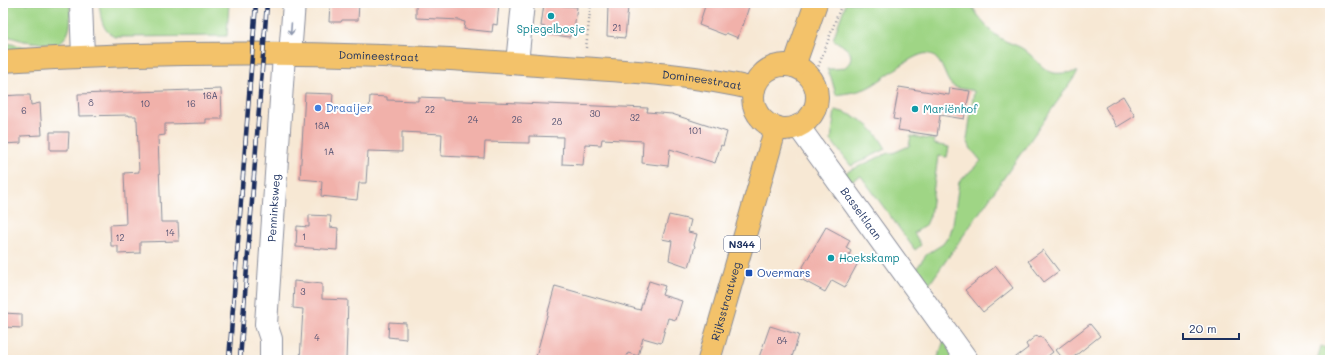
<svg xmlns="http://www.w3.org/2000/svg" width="1333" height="363" viewBox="0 0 1333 363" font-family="Mali,sans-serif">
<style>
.green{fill:#9fd585;stroke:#5d8272}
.building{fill:#f1b1aa}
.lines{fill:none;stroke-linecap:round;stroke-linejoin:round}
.minor-casing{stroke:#898c99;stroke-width:24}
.major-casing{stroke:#898c99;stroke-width:24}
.path{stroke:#898c99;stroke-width:2.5;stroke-dasharray:1 3;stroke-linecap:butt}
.minor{stroke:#fff;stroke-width:22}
.major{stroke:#f3c26a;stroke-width:22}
.rail-casing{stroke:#1b2f5e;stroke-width:4.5}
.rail{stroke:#fff;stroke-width:3;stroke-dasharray:9;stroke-linecap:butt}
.oneway{stroke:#8d97ae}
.culture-dot{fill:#0f9aa8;stroke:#fff;stroke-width:1.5}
.shop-dot{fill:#3f7fe0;stroke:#fff;stroke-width:1.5}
.transit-dot{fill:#1a4fb4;stroke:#fff;stroke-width:1.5}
.labels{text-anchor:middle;stroke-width:4;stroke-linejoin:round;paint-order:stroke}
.number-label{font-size:9px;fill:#505071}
.shield{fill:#fff;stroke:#5f6d8e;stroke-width:1}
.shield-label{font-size:10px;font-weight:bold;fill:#1b2f5e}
.culture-label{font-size:11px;fill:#0d838f;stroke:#fff;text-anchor:start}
.street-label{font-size:11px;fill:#1b2f5e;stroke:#fff}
.shop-label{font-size:11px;fill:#366cbe;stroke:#fff;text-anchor:start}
.transit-label{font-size:11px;fill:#164399;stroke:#fff;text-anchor:start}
</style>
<rect width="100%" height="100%" fill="#fff"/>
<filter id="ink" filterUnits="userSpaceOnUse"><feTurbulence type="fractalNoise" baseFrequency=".025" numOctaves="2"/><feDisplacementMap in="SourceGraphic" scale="8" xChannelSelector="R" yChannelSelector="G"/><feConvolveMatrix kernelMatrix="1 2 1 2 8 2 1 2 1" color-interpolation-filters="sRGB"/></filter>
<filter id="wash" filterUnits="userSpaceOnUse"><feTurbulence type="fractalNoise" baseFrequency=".012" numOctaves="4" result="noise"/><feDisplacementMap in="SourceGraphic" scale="16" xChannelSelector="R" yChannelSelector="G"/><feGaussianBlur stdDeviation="0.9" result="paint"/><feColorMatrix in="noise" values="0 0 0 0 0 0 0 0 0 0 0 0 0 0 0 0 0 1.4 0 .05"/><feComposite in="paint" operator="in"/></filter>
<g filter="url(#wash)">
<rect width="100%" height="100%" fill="#f7e8d4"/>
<path class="green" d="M 11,3 L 70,3 C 70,22 74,34 56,45 L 24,41 L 3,35 L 3,11 Z
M 99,3 L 229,3 L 227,36 L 115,37 C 101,30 101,17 99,3 Z
M 846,3 L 970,3 C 978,16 987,30 1000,38 C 1009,44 1020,45 1027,52 C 1036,59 1042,70 1054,73 C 1059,74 1072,72 1078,72 L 926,289 L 914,272 L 927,254 L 943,244 L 950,234 L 953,224 L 959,182 L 981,161 L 971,149 L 967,140 L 974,91 C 968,89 958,89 953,86 C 944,80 945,61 930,54 C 917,49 882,81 869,87 C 860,92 847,93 836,95 L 831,77 L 827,69 C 832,69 838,69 843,68 C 850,65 854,56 848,50 C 844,46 838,43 833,39 Z
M 3,42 L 37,50 L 3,53 Z
M 835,110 C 859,115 875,128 886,149 L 851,166 L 831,140 Z
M 911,136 L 934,140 L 934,144 L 949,147 L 947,157 L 938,156 L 930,216 L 926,225 L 914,233 L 921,245 L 915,250 L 861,176 L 844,184 L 838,176 L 888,153 L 893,153 L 909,146 Z
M 945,338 L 960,360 L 937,360 Z
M 1321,346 L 1330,350 L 1330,360 L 1317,360 Z"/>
<g id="blocks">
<path class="building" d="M 330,3 L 359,3 L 358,20 L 342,20 L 341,22 L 329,22 Z
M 416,3 L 499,3 L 497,25 L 493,24 L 492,32 L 464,29 L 465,22 L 461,21 L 461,20 L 416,18 Z
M 706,3 L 750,3 L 743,26 L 742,25 L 738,38 L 726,33 L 725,35 L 699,25 Z
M 544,4 L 577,7 L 574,30 L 571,30 L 570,37 L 544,34 L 545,27 L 541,26 Z
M 608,5 L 628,7 L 625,38 L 607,36 Z
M 899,87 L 949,95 L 950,88 L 970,91 L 964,119 L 940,115 L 937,136 L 898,130 L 900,120 L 893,119 Z
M 221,89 L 222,119 L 206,119 L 206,123 L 165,124 L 165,135 L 158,136 L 161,222 L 178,222 L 179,241 L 140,242 L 140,253 L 118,254 L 118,246 L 111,246 L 110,225 L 126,224 L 124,173 L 139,172 L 137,120 L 136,120 L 136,116 L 129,116 L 129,115 L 79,116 L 78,94 Z
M 305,93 L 333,94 L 332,107 L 341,107 L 341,109 L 369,111 L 370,96 L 387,97 L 387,100 L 418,101 L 418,97 L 443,98 L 443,100 L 648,108 L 647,112 L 672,114 L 727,132 L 723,146 L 721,145 L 715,163 L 670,149 L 668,166 L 642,163 L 643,141 L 602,139 L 601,145 L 585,144 L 583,165 L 562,164 L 563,137 L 529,136 L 529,143 L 485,142 L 484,158 L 441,156 L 442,134 L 402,132 L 402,152 L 368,151 L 366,183 L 359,183 L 357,200 L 321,196 L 322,181 L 300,179 Z
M 18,95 L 30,95 L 31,105 L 40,103 L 42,135 L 21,136 L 21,143 L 3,144 L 3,96 Z
M 1123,96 L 1135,116 L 1117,127 L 1105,107 Z
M 50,132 L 69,132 L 68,150 L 50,150 Z
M 309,215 L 331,216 L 330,227 L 338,228 L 337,250 L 296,247 L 297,226 L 309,227 Z
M 669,215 L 691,220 L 688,232 L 697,234 L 694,245 L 695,246 L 689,267 L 669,260 L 672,241 L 662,239 Z
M 826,227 L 850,240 L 846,248 L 851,251 L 849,255 L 859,261 L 845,287 L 832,280 L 825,292 L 797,277 Z
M 1043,250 L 1059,271 L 1044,282 L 1028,261 Z
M 996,266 L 1013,288 L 983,312 L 965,290 Z
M 294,281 L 322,284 L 322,299 L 348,300 L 346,360 L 300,360 L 303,309 L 293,308 Z
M 649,281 L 665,286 L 662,295 L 682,301 L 676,320 L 668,318 L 661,343 L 643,338 L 638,356 L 628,353 L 626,360 L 535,360 L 555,286 L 640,310 Z
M 3,313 L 22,314 L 22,328 L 3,327 Z
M 389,322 L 406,323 L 406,339 L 388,337 Z
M 1090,324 L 1100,336 L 1070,360 L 1064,360 L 1056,350 Z
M 770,326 L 799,335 L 791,360 L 758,360 Z
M 1037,335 L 1038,337 L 1041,336 L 1053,352 L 1043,360 L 1012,360 L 1028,348 L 1026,344 Z"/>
</g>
</g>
<g filter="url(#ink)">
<use href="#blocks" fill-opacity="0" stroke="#898c99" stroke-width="1"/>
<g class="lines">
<defs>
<g id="minor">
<path d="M 81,3 L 83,56"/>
<path d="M 290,55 L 294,3"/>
<path d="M 517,63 L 523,3"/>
<path id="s1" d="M 798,126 L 967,360"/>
<path id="s2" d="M 271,360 L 271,339 L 266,324 L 284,55"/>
</g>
<g id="major">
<path id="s3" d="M 3,61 C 185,50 369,51 551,66 C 618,71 689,73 754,89"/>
<circle cx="785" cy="97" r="32"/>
<path d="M 794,66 L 816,3"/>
<path id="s4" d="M 709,360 L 776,127"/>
</g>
</defs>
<use href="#minor" class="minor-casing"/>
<use href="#major" class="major-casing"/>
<path class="path" d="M 3,7 L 7,3
M 586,48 L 591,3
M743 98a42 42 0 1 1 84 0a42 42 0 1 1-84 0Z
M 817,70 L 842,3"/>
<use href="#minor" class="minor"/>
<use href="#major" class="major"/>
<defs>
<path id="rail" d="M 229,360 L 256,3
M 240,360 L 267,3"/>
</defs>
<use href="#rail" class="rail-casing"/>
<use href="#rail" class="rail"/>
</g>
<defs><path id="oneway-shaft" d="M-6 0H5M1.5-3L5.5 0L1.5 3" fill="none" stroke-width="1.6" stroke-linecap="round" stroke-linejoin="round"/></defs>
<use class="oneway" href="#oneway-shaft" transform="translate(291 29) rotate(94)"/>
</g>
<g class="culture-dot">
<circle cx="551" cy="16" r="4"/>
<circle cx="915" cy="109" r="4"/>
<circle cx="831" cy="258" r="4"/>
</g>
<circle class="shop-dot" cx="318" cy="108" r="4"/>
<rect class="transit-dot" x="745" y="269" width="8" height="8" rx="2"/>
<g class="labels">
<g class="number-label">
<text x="617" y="31">21</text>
<text x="210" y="99">16A</text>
<text x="91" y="106">8</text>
<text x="145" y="107">10</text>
<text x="191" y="107">16</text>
<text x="430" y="113">22</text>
<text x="24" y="114">6</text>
<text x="595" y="117">30</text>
<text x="635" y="121">32</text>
<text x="473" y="123">24</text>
<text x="517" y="123">26</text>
<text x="557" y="125">28</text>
<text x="322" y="129">18A</text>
<text x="695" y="134">101</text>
<text x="329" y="155">1A</text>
<text x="170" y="236">14</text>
<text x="304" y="240">1</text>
<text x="120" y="241">12</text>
<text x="303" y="295">3</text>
<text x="317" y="341">4</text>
<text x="782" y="344">84</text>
</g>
<rect class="shield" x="724" y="236" width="36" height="16" rx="3"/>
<g class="shield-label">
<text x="742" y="248">N344</text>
</g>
<g class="culture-label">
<text x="551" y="33" text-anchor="middle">Spiegelbosje</text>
<text x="923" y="113">Mariënhof</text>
<text x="839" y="262">Hoekskamp</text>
</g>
<g class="street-label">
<text dy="4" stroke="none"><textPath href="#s3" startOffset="376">Domineestraat</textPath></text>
<text dy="4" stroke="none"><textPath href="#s3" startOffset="700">Domineestraat</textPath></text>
<text dy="4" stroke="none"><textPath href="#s2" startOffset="153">Penninksweg</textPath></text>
<text dy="4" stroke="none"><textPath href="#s1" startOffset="108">Basseltlaan</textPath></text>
<text dy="4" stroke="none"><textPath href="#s4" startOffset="61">Rijksstraatweg</textPath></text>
</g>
<g class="shop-label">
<text x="326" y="112">Draaijer</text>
</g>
<g class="transit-label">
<text x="757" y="277">Overmars</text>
</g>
</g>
<rect width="1333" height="363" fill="none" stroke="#fff" stroke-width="16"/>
<path d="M1183 333v6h56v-6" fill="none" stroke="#1b2f5e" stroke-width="2"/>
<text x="1189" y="333" font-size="12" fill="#1b2f5e" stroke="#ffffff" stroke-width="3" paint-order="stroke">20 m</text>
</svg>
